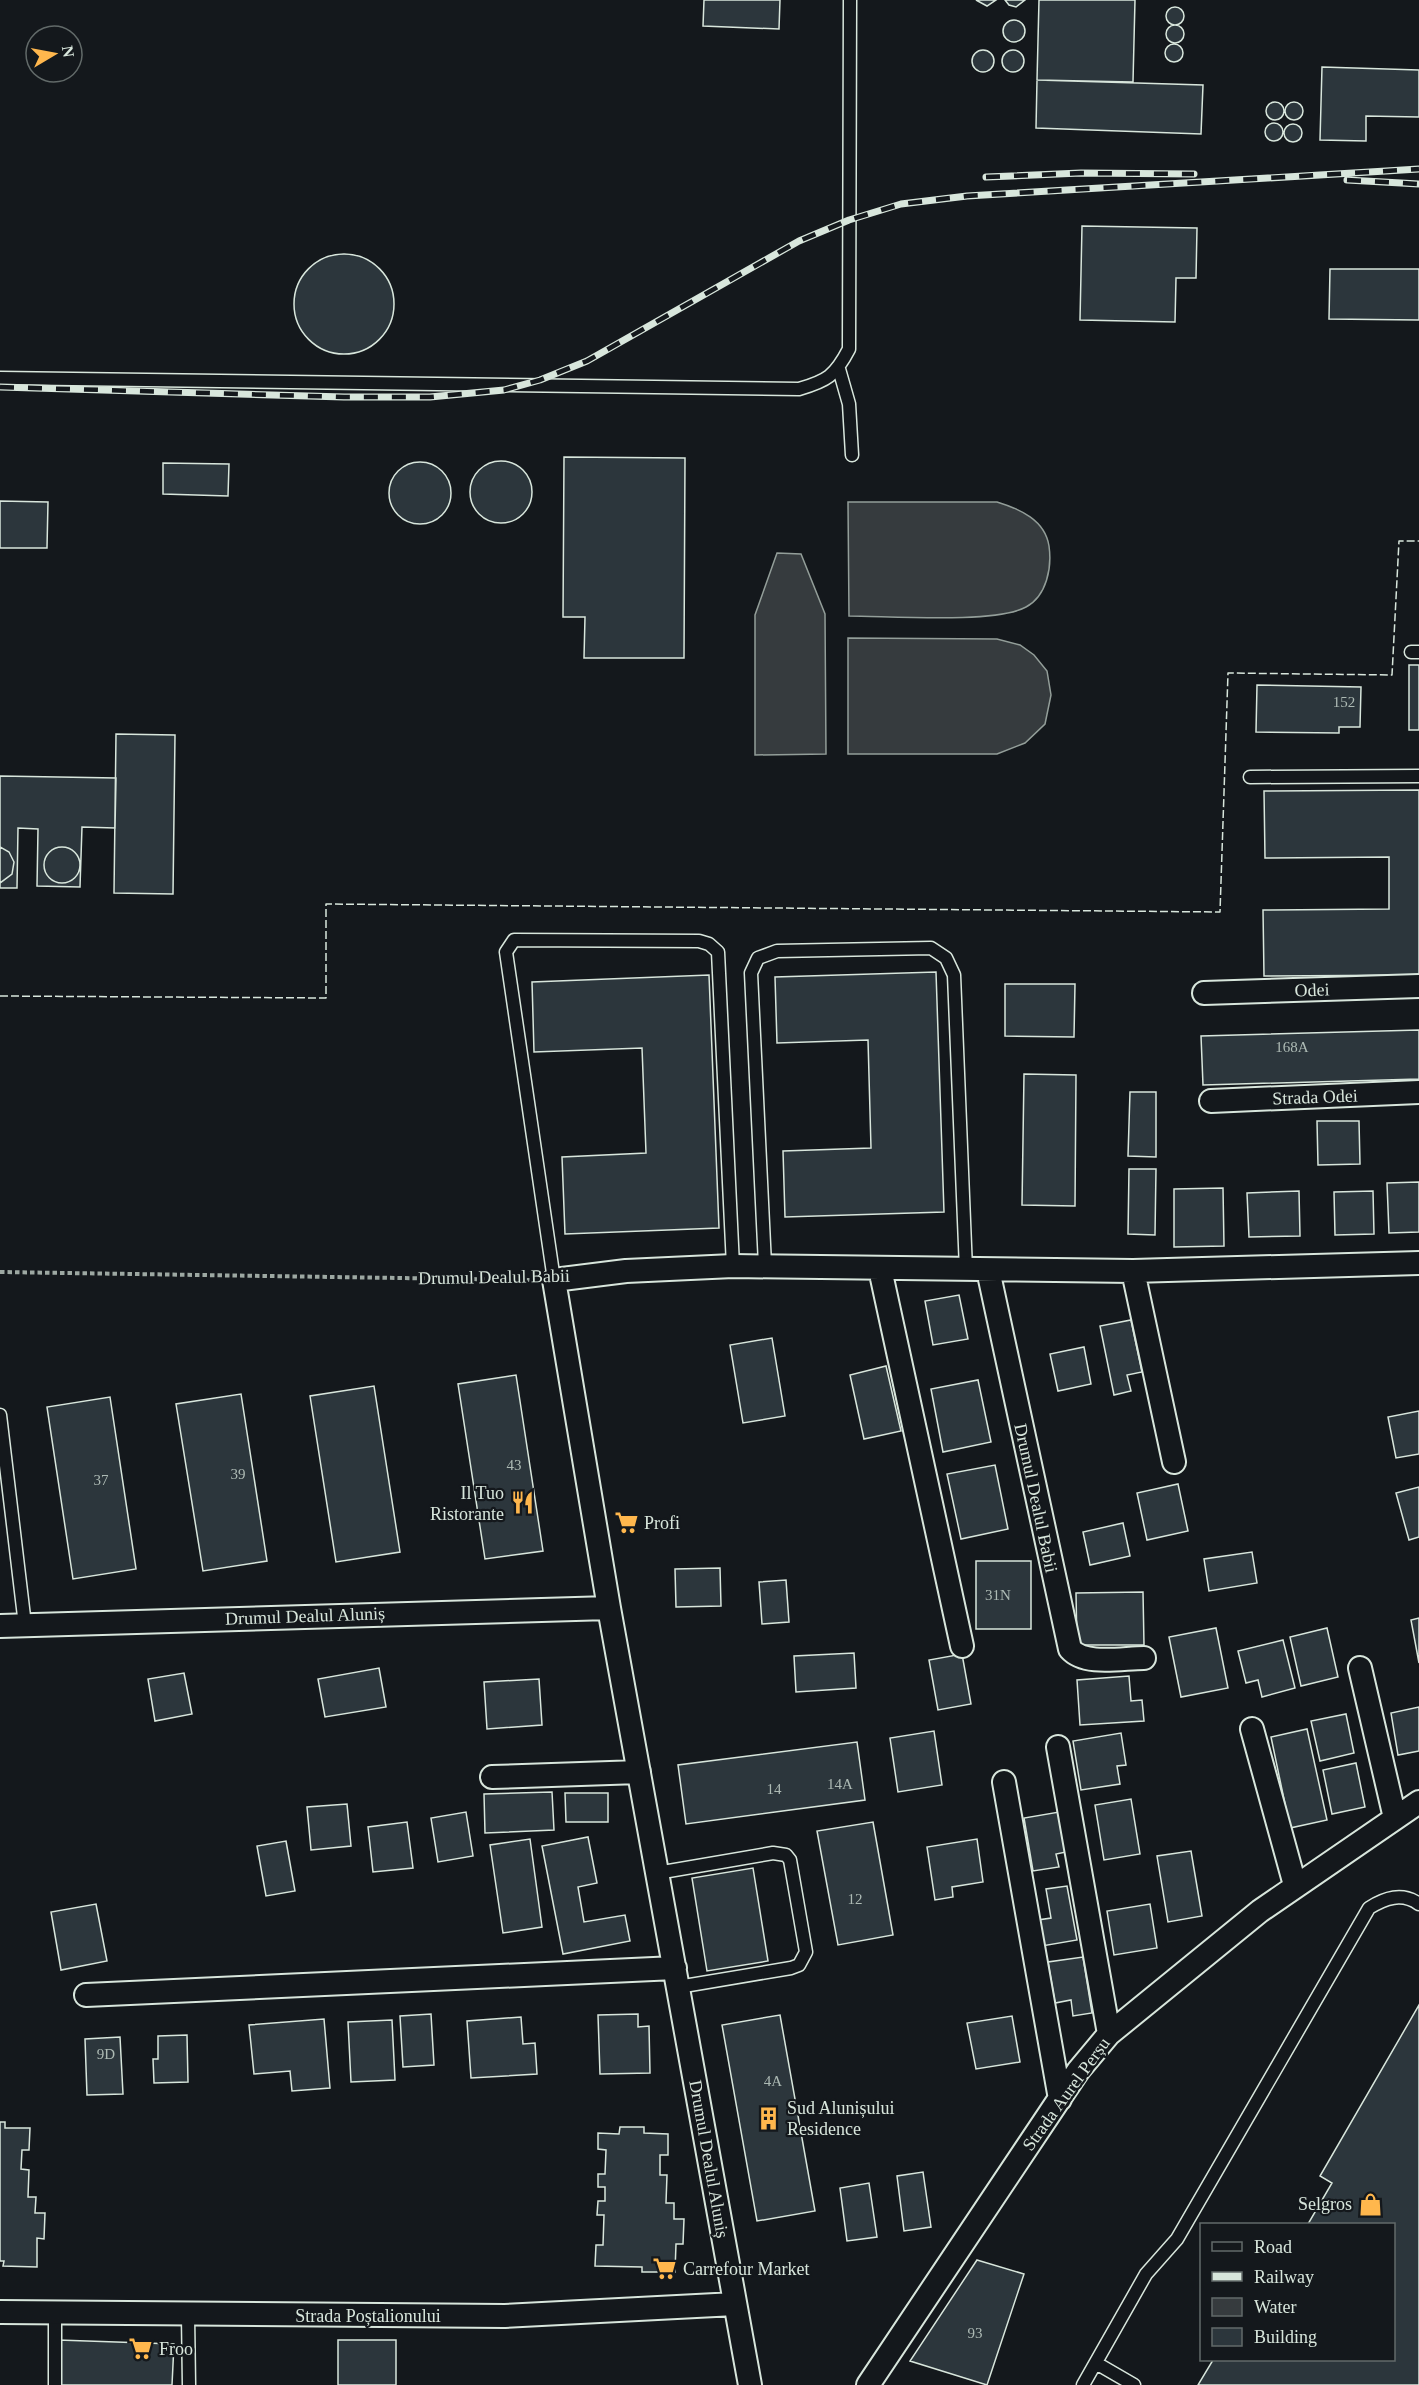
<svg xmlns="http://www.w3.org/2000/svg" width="1419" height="2385" viewBox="0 0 1419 2385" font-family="Georgia,serif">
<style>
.water{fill:#363b3e;stroke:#939e99;stroke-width:1.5}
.building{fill:#2c363c;stroke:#d8e6dc;stroke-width:1.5}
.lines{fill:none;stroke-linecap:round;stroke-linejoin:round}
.lane-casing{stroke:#d8e6dc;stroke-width:15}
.street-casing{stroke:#d8e6dc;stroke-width:26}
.path{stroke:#9da8a2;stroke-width:4;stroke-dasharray:4.5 3;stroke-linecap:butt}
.lane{stroke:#14181c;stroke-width:12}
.street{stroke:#14181c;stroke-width:22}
.rail-casing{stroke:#d8e6dc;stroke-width:7}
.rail{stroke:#14181c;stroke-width:4.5;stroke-dasharray:14;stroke-linecap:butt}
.fence{stroke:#d8e6dc;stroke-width:1.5;stroke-dasharray:8 3;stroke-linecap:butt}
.labels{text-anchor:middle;stroke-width:4.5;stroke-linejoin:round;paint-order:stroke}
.number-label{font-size:15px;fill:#adbab4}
.street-label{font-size:18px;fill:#d8e6dc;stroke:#14181c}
.poi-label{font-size:18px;fill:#d8e6dc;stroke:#14181c;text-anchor:start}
</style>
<rect width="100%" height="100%" fill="#14181c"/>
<path class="water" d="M 848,502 L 997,502 C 1020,509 1045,520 1049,546 C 1052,567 1047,596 1026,607 C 995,624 889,616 849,616 Z
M 777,553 L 801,554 L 825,614 L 826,754 L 755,755 L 755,615 Z
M 848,638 L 997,639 L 1020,645 L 1034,655 L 1047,671 L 1051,695 L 1045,724 L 1025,743 L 997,754 L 848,754 Z"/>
<path class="building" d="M 704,0 L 780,0 L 779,29 L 703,26 Z
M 976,0 L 996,0 L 987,6 Z
M 1005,0 L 1025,0 L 1016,7 L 1009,5 Z
M 1039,0 L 1135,0 L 1133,82 L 1037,80 Z
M1166 16a9 9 0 1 1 18 0a9 9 0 1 1-18 0Z
M1003 31a11 11 0 1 1 22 0a11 11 0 1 1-22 0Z
M1166 34a9 9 0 1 1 18 0a9 9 0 1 1-18 0Z
M1165 53a9 9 0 1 1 18 0a9 9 0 1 1-18 0Z
M1002 61a11 11 0 1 1 22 0a11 11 0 1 1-22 0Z
M972 61a11 11 0 1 1 22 0a11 11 0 1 1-22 0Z
M 1322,67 L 1419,70 L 1419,117 L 1366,116 L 1366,141 L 1320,140 Z
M 1037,80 L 1203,85 L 1201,134 L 1036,128 Z
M1266 111a9 9 0 1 1 18 0a9 9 0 1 1-18 0Z
M1285 111a9 9 0 1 1 18 0a9 9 0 1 1-18 0Z
M1265 132a9 9 0 1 1 18 0a9 9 0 1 1-18 0Z
M1284 133a9 9 0 1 1 18 0a9 9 0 1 1-18 0Z
M 1082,226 L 1197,228 L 1196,278 L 1176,278 L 1175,322 L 1080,320 Z
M294 304a50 50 0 1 1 100 0a50 50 0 1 1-100 0Z
M 1330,269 L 1419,269 L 1419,320 L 1329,319 Z
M 564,457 L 685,458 L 684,658 L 584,658 L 585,617 L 563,617 Z
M470 492a31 31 0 1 1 62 0a31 31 0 1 1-62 0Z
M389 493a31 31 0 1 1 62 0a31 31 0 1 1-62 0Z
M 163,463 L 229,464 L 228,496 L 163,494 Z
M 0,501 L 48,502 L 47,548 L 0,548 Z
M 1409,665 L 1419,665 L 1419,730 L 1409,730 Z
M 1257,685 L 1361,687 L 1360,727 L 1339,727 L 1339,733 L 1256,732 Z
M 116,734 L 175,735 L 173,894 L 114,893 Z
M 0,776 L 116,778 L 115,828 L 82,827 L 80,887 L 37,886 L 38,829 L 18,828 L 17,888 L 0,888 Z
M 1419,790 L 1419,975 L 1264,976 L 1263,910 L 1389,909 L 1389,857 L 1265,858 L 1264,791 Z
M44 865a18 18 0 1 1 36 0a18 18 0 1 1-36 0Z
M 0,847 L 9,852 L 14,862 L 12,874 L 0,883 Z
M 936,972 L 944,1212 L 785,1217 L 783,1151 L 871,1148 L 868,1040 L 777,1043 L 775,977 Z
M 709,975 L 719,1228 L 565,1234 L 562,1157 L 646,1153 L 642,1048 L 534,1052 L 532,982 Z
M 1005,984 L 1075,984 L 1074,1037 L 1005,1036 Z
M 1419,1030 L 1419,1079 L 1203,1085 L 1201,1036 Z
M 1024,1074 L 1076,1075 L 1075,1206 L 1022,1205 Z
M 1130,1092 L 1156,1092 L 1156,1157 L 1128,1156 Z
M 1317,1121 L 1359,1121 L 1360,1164 L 1318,1165 Z
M 1129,1169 L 1156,1169 L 1155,1235 L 1128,1234 Z
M 1419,1182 L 1419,1232 L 1389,1233 L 1387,1183 Z
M 1223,1188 L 1224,1246 L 1174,1247 L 1174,1189 Z
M 1299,1191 L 1300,1236 L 1249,1237 L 1247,1193 Z
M 1373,1191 L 1374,1234 L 1335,1235 L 1334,1192 Z
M 959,1295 L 968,1339 L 933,1345 L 925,1301 Z
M 1131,1320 L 1142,1372 L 1127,1375 L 1131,1391 L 1114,1395 L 1100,1326 Z
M 772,1338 L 785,1416 L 743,1423 L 730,1345 Z
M 1084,1347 L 1091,1384 L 1058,1391 L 1050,1354 Z
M 886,1366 L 901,1431 L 864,1439 L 850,1375 Z
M 516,1375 L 543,1551 L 485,1559 L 458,1384 Z
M 978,1380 L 991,1442 L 943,1452 L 931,1389 Z
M 374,1386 L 400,1552 L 336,1562 L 310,1396 Z
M 241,1394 L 267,1561 L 203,1571 L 176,1404 Z
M 110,1397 L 136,1569 L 73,1579 L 47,1407 Z
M 1419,1411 L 1419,1454 L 1396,1458 L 1388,1417 Z
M 995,1465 L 1008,1529 L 961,1539 L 947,1474 Z
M 1178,1484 L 1188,1531 L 1147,1540 L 1137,1493 Z
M 1419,1487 L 1419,1537 L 1409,1540 L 1396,1493 Z
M 1123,1523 L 1130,1556 L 1090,1565 L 1083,1532 Z
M 1252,1552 L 1257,1583 L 1209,1591 L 1204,1559 Z
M 976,1561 L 1031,1561 L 1031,1629 L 976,1629 Z
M 720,1568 L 721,1606 L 676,1607 L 675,1569 Z
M 786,1580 L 789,1622 L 762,1624 L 759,1582 Z
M 1143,1592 L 1144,1645 L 1077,1645 L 1076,1593 Z
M 1419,1618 L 1419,1663 L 1411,1620 Z
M 1216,1628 L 1228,1688 L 1181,1697 L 1169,1637 Z
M 1327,1628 L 1338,1677 L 1301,1686 L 1290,1637 Z
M 1283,1640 L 1295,1688 L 1262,1697 L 1258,1680 L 1246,1683 L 1238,1651 Z
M 854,1653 L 856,1688 L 796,1692 L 794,1656 Z
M 962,1654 L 971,1704 L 938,1710 L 929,1660 Z
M 379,1668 L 386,1707 L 325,1717 L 318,1679 Z
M 184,1673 L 192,1714 L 155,1721 L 148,1679 Z
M 1129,1676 L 1131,1701 L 1142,1700 L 1144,1721 L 1080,1725 L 1077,1680 Z
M 539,1679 L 542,1725 L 487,1729 L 484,1682 Z
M 1419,1707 L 1419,1751 L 1398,1755 L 1391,1713 Z
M 1346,1714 L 1354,1753 L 1320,1761 L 1311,1721 Z
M 1307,1729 L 1327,1820 L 1290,1828 L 1271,1737 Z
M 934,1731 L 942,1785 L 898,1792 L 890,1738 Z
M 1121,1733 L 1126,1765 L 1117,1766 L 1120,1784 L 1081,1790 L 1073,1741 Z
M 857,1742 L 865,1800 L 686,1824 L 678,1765 Z
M 1356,1763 L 1365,1807 L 1332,1814 L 1323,1770 Z
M 552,1792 L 554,1830 L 485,1833 L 484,1794 Z
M 565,1793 L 608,1793 L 608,1822 L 566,1822 Z
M 1131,1799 L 1140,1854 L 1104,1860 L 1095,1805 Z
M 347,1804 L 351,1846 L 311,1850 L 307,1807 Z
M 466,1812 L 473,1856 L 438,1862 L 431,1818 Z
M 1059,1812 L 1066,1852 L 1056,1854 L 1059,1867 L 1033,1871 L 1024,1818 Z
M 407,1822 L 413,1868 L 373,1872 L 368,1827 Z
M 873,1822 L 893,1935 L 838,1945 L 817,1831 Z
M 588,1837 L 597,1883 L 578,1887 L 584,1922 L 625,1915 L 630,1941 L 563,1954 L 542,1846 Z
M 530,1839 L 542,1927 L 503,1933 L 490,1845 Z
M 977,1839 L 983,1882 L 952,1887 L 953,1897 L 935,1900 L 927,1847 Z
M 286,1841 L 295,1891 L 266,1896 L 257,1846 Z
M 1191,1851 L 1202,1916 L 1168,1922 L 1157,1856 Z
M 753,1868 L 768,1961 L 707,1971 L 692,1878 Z
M 1067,1886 L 1077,1940 L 1042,1946 L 1038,1920 L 1051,1918 L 1046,1889 Z
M 96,1904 L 107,1961 L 61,1970 L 51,1912 Z
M 1150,1904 L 1157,1948 L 1114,1955 L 1107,1911 Z
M 1083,1957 L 1092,2013 L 1073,2016 L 1071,2000 L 1055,2003 L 1048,1962 Z
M 1419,2005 L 1419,2385 L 1198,2385 L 1213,2360 L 1394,2360 L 1394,2224 L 1308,2224 L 1332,2183 L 1320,2176 Z
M 431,2014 L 434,2065 L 403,2067 L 400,2016 Z
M 638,2014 L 638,2027 L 649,2026 L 650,2073 L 600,2074 L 598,2015 Z
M 780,2015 L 815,2211 L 757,2221 L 722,2025 Z
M 1012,2016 L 1020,2062 L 976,2069 L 967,2023 Z
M 521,2017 L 523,2044 L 535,2043 L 537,2074 L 471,2078 L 467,2021 Z
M 324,2019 L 330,2088 L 292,2091 L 290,2071 L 254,2074 L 249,2025 Z
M 392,2020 L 395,2080 L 351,2082 L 348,2022 Z
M 187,2035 L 188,2082 L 154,2083 L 153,2059 L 158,2059 L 158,2036 Z
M 120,2037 L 123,2094 L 87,2095 L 85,2039 Z
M 0,2122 L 5,2122 L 5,2128 L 30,2128 L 29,2150 L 22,2150 L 21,2169 L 29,2170 L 28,2197 L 36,2197 L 35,2213 L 45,2213 L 44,2239 L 37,2238 L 37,2267 L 3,2266 L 4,2261 L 0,2261 Z
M 620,2127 L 644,2127 L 644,2133 L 668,2134 L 668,2155 L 660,2155 L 660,2175 L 667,2175 L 666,2203 L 674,2203 L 674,2219 L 684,2219 L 683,2244 L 676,2244 L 675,2272 L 642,2272 L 642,2267 L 595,2266 L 596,2245 L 603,2245 L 604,2215 L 597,2215 L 598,2201 L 605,2201 L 605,2187 L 598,2187 L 598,2174 L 605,2174 L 606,2150 L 598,2149 L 598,2133 L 619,2134 Z
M 923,2172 L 931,2227 L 904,2231 L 897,2176 Z
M 869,2183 L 877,2237 L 847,2241 L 840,2188 Z
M 977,2260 L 1024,2274 L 987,2385 L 910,2361 Z
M 58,2340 L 174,2344 L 172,2385 L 57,2385 Z
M 338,2340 L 396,2340 L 396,2385 L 338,2385 Z"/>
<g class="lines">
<defs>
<path id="lane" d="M 839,369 L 849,404 L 852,455
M 0,378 L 799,389 C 827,381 835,376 849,349 L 850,0
M 1411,652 L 1419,652
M 1250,777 L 1419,776
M 765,1265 L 751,973 L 758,958 L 777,951 L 931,948 L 946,958 L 954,975 L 966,1270
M 554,1280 L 506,952 L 514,940 L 699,941 L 709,944 L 718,952 L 733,1266
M 0,1415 L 25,1625
M 657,1873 L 773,1853 L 786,1855 L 790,1860 L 806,1952 L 799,1965 L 791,1968 L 678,1987
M 188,2315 L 189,2385
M 1096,2363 L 1134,2385
M 55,2385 L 55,2313
M 1083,2385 L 1146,2274 L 1177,2239 L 1369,1908 C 1385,1898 1402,1892 1419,1904"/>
<path id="street" d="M 1204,993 L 1419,986
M 1211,1101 L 1419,1092
M 880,1269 L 962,1646
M 988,1270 L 1070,1649 C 1085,1666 1122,1658 1144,1658
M 1133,1271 L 1174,1462
M 0,1626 L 609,1608
M 1360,1668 L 1395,1818
M 1252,1729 L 1295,1885
M 1058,1747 L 1109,2034
M 492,1777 L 639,1772
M 1004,1782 L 1060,2099
M 86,1995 L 675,1968
M 0,2312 L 505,2316 L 735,2304
M 750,2385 L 609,1608 L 554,1280 L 626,1271 L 733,1266 L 1133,1271 L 1419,1263
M 868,2385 L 1078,2071 L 1109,2034 L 1260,1911 L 1419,1802"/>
</defs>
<use href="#lane" class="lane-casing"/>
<use href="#street" class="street-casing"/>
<path class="path" d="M 0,1272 L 533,1280"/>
<use href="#lane" class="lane"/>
<use href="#street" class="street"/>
<defs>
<path id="rail" d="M 986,177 L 1081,173 L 1194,174
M 1347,180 L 1419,184
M 0,387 L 344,397 L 430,397 L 504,390 L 540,380 L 587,361 L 799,241 L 849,220 L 901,204 L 967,196 L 1419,169"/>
</defs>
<use href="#rail" class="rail-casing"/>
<use href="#rail" class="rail"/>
<path class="fence" d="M 0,996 L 326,998 L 326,904 L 1220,912 L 1228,673 L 1392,675 L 1399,541 L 1419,541"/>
</g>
<defs>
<symbol id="restaurant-bare" viewBox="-9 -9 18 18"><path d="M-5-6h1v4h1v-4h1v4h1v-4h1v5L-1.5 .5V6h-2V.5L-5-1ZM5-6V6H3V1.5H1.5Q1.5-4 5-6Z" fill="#ffb74d" stroke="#14181c" stroke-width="2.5" paint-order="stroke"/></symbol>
<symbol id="supermarket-bare" viewBox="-9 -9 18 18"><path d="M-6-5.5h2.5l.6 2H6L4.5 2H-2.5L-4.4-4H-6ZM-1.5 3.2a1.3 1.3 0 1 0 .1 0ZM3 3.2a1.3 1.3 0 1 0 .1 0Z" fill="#ffb74d" stroke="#14181c" stroke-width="2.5" paint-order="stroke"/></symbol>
<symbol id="building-bare" viewBox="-9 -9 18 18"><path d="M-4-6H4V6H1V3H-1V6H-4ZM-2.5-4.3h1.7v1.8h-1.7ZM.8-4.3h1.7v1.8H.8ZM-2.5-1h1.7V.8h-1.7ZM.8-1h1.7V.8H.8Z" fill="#ffb74d" stroke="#14181c" stroke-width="2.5" paint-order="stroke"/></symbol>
<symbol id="shop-bare" viewBox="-9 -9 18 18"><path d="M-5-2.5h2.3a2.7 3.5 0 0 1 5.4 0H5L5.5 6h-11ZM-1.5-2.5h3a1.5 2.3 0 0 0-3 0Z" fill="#ffb74d" stroke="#14181c" stroke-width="2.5" paint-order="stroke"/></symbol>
</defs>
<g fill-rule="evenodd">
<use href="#restaurant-bare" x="506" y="1486" width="33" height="33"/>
<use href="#supermarket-bare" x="610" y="1506" width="33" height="33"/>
<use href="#building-bare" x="752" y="2102" width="33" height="33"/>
<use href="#shop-bare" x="1354" y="2188" width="33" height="33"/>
<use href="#supermarket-bare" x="648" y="2252" width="33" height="33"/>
<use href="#supermarket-bare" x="124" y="2332" width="33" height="33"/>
</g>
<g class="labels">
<g class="number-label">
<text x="1344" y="707">152</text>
<text x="1292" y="1052">168A</text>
<text x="514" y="1470">43</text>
<text x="238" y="1479">39</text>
<text x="101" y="1485">37</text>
<text x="998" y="1600">31N</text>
<text x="840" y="1789">14A</text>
<text x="774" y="1794">14</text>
<text x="855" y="1904">12</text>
<text x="106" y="2059">9D</text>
<text x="773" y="2086">4A</text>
<text x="975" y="2338">93</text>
</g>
<g class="street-label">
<text transform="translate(1312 990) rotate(-2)" y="6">Odei</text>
<text transform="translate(1315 1097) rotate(-2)" y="6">Strada Odei</text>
<text transform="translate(494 1277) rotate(-1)" y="6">Drumul Dealul Babii</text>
<text transform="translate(1036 1498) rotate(78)" y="6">Drumul Dealul Babii</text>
<text transform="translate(305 1616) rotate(-2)" y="6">Drumul Dealul Aluniș</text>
<text transform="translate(1066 2094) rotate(-54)" y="6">Strada Aurel Perșu</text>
<text transform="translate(709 2159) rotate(80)" y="6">Drumul Dealul Aluniș</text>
<text x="368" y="2322">Strada Poștalionului</text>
</g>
<g class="poi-label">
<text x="504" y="1499" text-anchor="end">Il Tuo<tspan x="504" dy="21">Ristorante</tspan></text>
<text x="644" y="1529">Profi</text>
<text x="787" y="2114">Sud Alunișului<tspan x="787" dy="21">Residence</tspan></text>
<text x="1352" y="2210" text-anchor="end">Selgros</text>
<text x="683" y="2275">Carrefour Market</text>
<text x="159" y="2355">Froo</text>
</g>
</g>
<rect x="1200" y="2223" width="195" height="138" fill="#14181c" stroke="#626a69" stroke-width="1.5"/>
<rect x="1212" y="2242" width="30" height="9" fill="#14181c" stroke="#626a69" stroke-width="1.5"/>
<text x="1254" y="2253" font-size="18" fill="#d8e6dc">Road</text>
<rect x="1212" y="2272" width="30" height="9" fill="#d8e6dc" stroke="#626a69" stroke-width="1.5"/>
<text x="1254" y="2283" font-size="18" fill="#d8e6dc">Railway</text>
<rect x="1212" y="2298" width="30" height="18" fill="#363b3e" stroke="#626a69" stroke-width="1.5"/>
<text x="1254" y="2313" font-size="18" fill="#d8e6dc">Water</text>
<rect x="1212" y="2328" width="30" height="18" fill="#2c363c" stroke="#626a69" stroke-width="1.5"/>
<text x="1254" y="2343" font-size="18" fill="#d8e6dc">Building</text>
<g transform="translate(54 54) rotate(80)"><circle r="28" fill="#14181c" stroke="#626a69" stroke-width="1.5"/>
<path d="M0-4.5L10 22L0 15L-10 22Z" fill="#ffb74d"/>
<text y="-9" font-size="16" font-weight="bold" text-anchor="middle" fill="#d8e6dc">N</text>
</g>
</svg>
